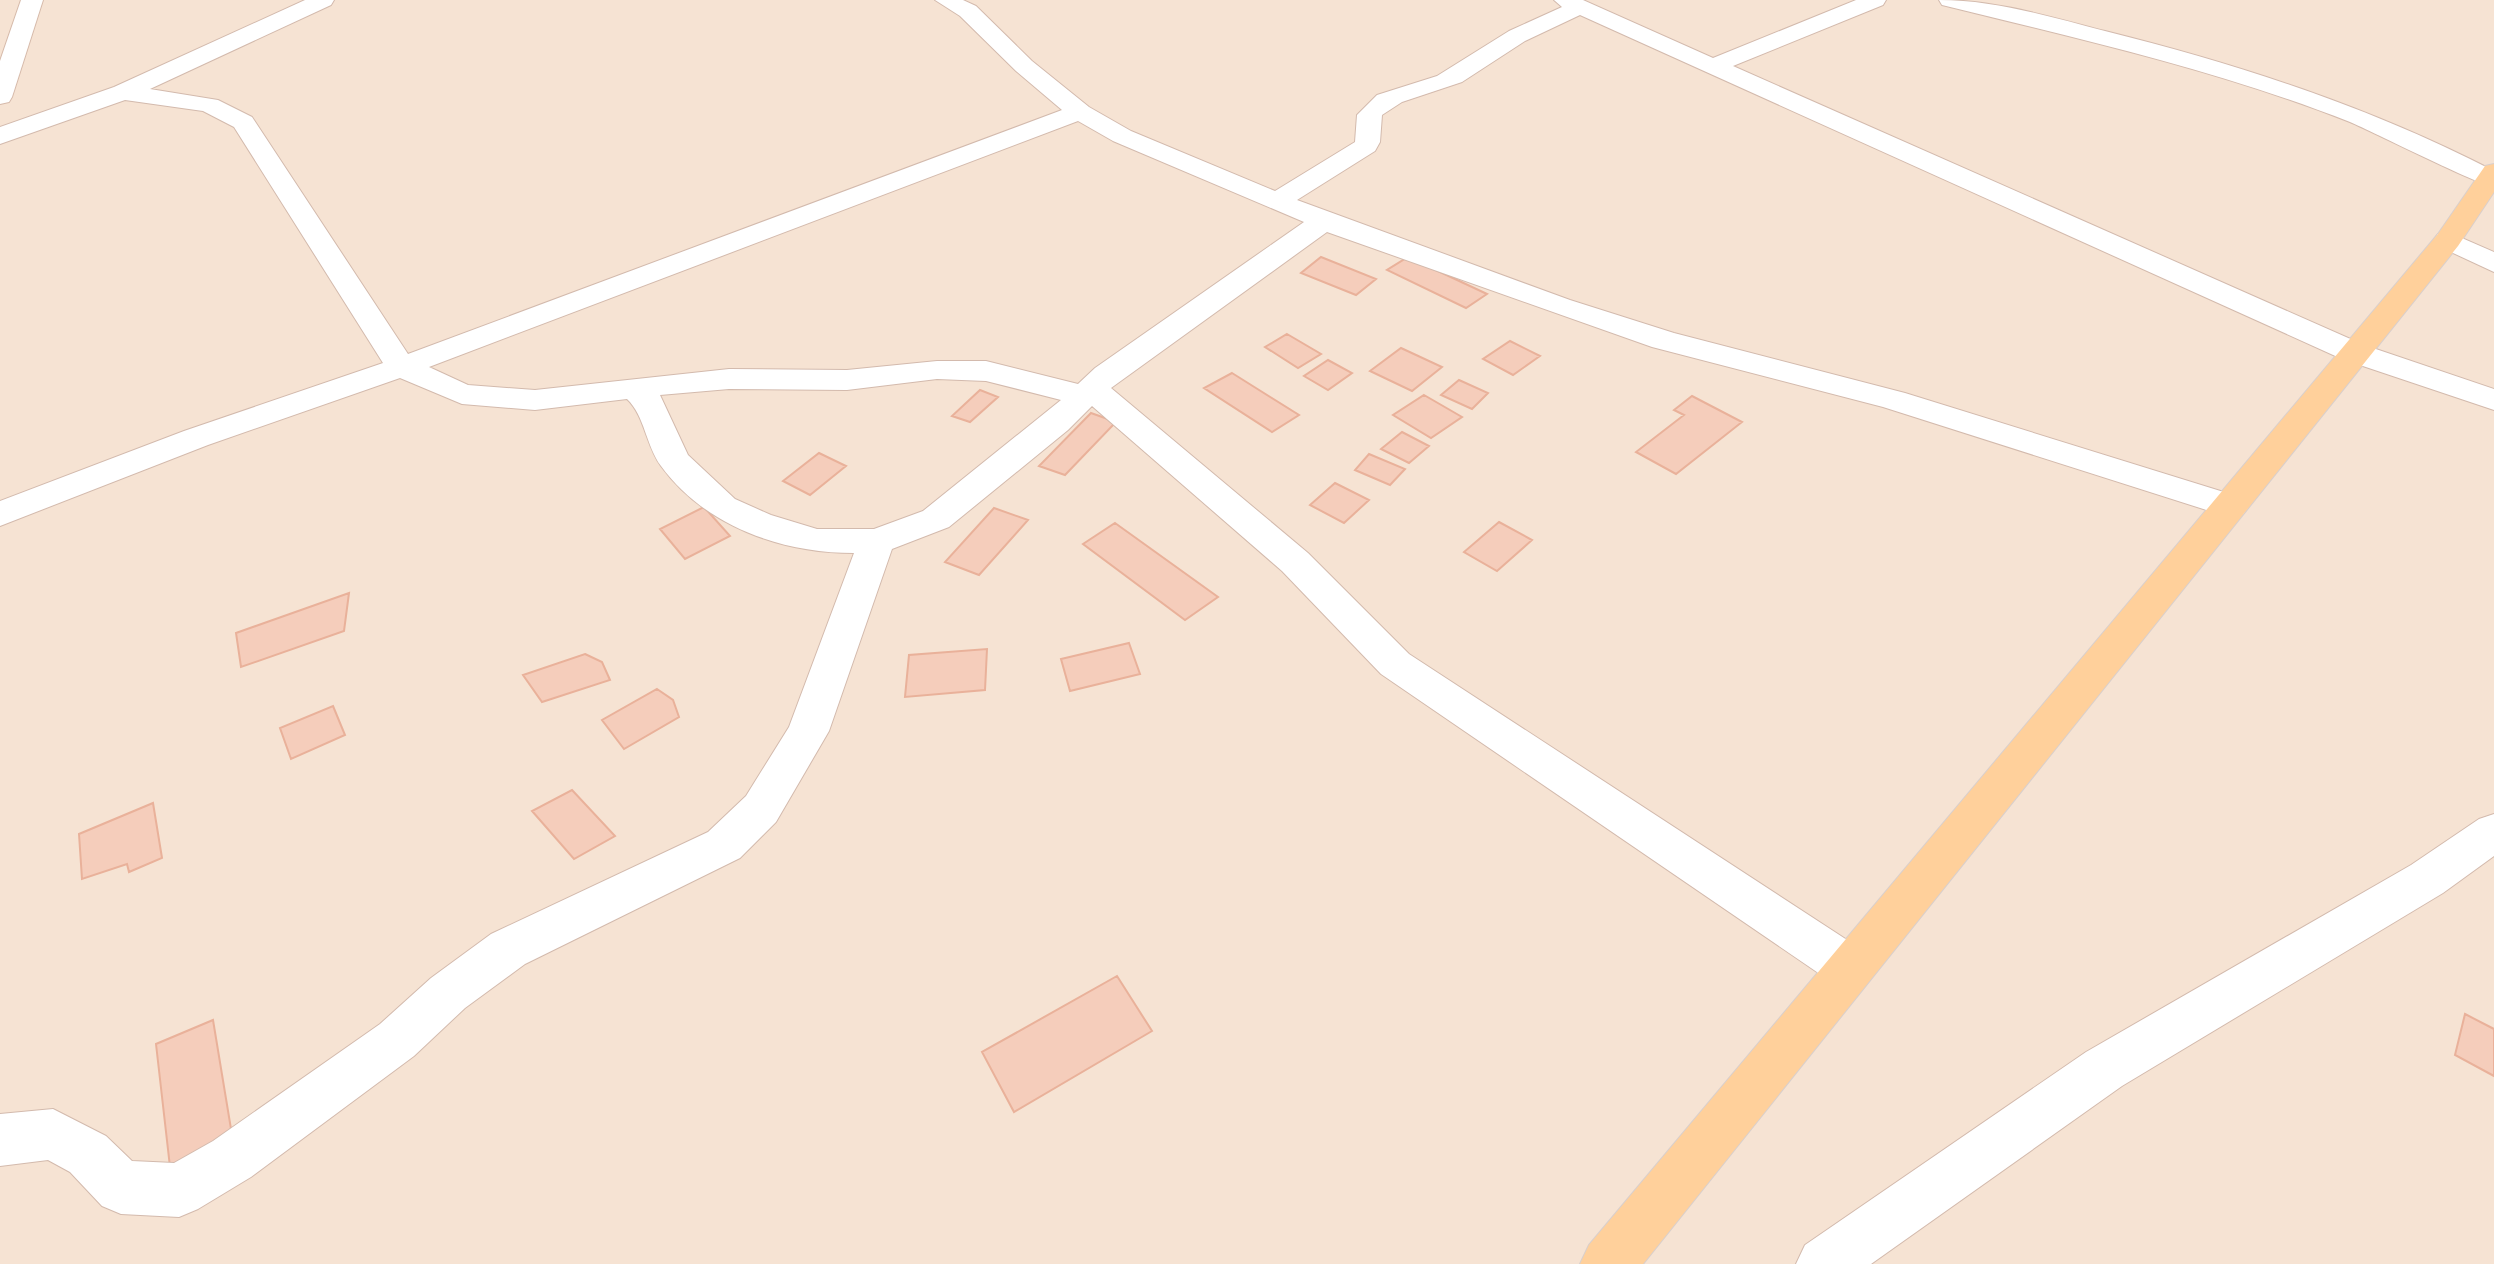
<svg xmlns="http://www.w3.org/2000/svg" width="2494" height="1264" viewBox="0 0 2494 1264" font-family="'PT Sans Narrow',sans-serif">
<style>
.residential{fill:#f6e3d3}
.building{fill:#f5cdbb;stroke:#e9b19a;stroke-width:2}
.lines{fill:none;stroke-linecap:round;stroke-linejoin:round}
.street-casing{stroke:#d3baad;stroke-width:2}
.secondary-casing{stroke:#d6baaa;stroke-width:2}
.primary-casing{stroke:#d9cfcc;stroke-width:2}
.street{fill:#fff;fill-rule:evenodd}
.secondary{fill:#fff;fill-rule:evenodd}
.primary{fill:#ffd09b;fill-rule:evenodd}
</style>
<rect width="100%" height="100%" fill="#fef2e6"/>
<path class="residential" d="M 0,0 L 2494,0 L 2494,1264 L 0,1264 Z"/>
<path class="building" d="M 1321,257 L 1376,279 L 1356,295 L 1301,273 Z
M 1408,257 L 1487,294 L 1466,308 L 1387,270 Z
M 1287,334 L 1321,354 L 1298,368 L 1265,347 Z
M 1510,341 L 1540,356 L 1513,375 L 1483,359 Z
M 1401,348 L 1442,367 L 1412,391 L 1370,371 Z
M 1328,360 L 1352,373 L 1328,390 L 1304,376 Z
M 1232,373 L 1299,415 L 1272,432 L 1204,388 Z
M 1459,380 L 1488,393 L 1472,409 L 1441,395 Z
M 980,390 L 998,397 L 970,422 L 952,416 Z
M 1424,395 L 1462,417 L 1431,438 L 1393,415 Z
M 1692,396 L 1742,422 L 1676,474 L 1636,452 L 1684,415 L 1674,410 Z
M 1091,413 L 1116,422 L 1065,475 L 1039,466 Z
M 1402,432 L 1429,446 L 1409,463 L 1381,449 Z
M 819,453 L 846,466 L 810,495 L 783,481 Z
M 1369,454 L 1405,469 L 1390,485 L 1355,470 Z
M 1335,483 L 1369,500 L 1344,523 L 1310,505 Z
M 704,507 L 730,536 L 685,559 L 660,529 Z
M 994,508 L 1028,520 L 979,575 L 945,562 Z
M 1499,522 L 1532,540 L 1497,571 L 1464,552 Z
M 1115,523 L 1218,597 L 1185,620 L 1083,544 Z
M 349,593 L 344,631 L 241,667 L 236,633 Z
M 1129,643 L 1140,674 L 1070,691 L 1061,659 Z
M 987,649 L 985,690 L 905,697 L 909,655 Z
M 585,654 L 602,662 L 610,680 L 542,702 L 523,675 Z
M 657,689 L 673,700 L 679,717 L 624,749 L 602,720 Z
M 333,706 L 345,735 L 291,759 L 280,728 Z
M 572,790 L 615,836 L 574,859 L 532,811 Z
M 153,803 L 162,858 L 129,872 L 127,864 L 82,879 L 79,834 Z
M 1117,976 L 1152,1031 L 1014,1112 L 982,1052 Z
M 2465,1014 L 2494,1029 L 2494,1076 L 2455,1055 Z
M 213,1020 L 232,1135 L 170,1167 L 156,1044 Z"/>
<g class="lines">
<defs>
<path id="street" d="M 305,0 L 334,0 L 331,5 L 150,89 L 218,100 L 252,117 L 408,354 L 1062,110 L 1016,71 L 960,16 L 935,0 L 963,0 L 976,6 L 1032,61 L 1089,107 L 1131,131 L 1275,191 L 1355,142 L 1357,115 L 1377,95 L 1437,76 L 1509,31 L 1562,7 L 1554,0 L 1583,0 L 1713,58 L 1856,0 L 1886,0 L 1883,5 L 1733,66 L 2364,345 L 2494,389 L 2494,410 L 2342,359 L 1580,15 L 1525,41 L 1462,82 L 1402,102 L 1382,115 L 1380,142 L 1375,151 L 1297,200 L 1570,300 L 1674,333 L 1905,393 L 2243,498 L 2249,506 L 2243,514 L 2231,518 L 2219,514 L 1883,407 L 1652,347 L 1327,232 L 1111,388 L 1308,553 L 1409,654 L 1867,953 L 1874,968 L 1867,983 L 1850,989 L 1833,983 L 1381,674 L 1282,571 L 1092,406 L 1068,430 L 949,527 L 892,549 L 829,731 L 776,822 L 740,858 L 525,964 L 465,1008 L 414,1056 L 251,1177 L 198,1209 L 179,1217 L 121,1214 L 102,1206 L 70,1172 L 48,1160 L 0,1166 L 0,1114 L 53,1109 L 106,1136 L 132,1161 L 174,1163 L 213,1141 L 380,1024 L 431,978 L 491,934 L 708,832 L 746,796 L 789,727 L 854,553 C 781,553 705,526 661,466 C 646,446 645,416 627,399 L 535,410 L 462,404 L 400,378 L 208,445 L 0,526 L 0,501 L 184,431 L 383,363 L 234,127 L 203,111 L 125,100 L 0,144 L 0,127 L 114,87 ZM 1078,121 L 1113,141 L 1304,222 L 1095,368 L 1078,384 L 986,361 L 937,361 L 847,370 L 729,369 L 535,390 L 468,385 L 429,367 ZM 937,379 L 986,381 L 1061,400 L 923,511 L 874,529 L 817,529 L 771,515 L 735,499 L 688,455 L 660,395 L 729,389 L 847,390 Z
M 1939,0 C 1996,0 2050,17 2105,31 C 2241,65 2370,107 2494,171 L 2494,186 C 2483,188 2372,131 2350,122 C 2218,70 2080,39 1942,5 Z
M 2448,232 L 2494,252 L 2494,272 L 2438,246 L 2434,240 L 2438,234 Z
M 2494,814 L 2494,856 L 2443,893 L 2122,1086 L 1871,1264 L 1796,1264 L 1805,1245 L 2086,1052 L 2411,865 L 2479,819 Z"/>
<path id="secondary" d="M 21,0 L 43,0 L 12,97 L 9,102 L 0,104 L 0,61 Z"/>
<path id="primary" d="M 2494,164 L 2494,192 L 2458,246 L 1643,1264 L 1580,1264 L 1589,1245 L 2438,234 L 2485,166 Z"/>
</defs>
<use href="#street" class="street-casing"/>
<use href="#secondary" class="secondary-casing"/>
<use href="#primary" class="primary-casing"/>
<use href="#street" class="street"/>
<use href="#secondary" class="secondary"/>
<use href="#primary" class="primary"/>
</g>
</svg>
